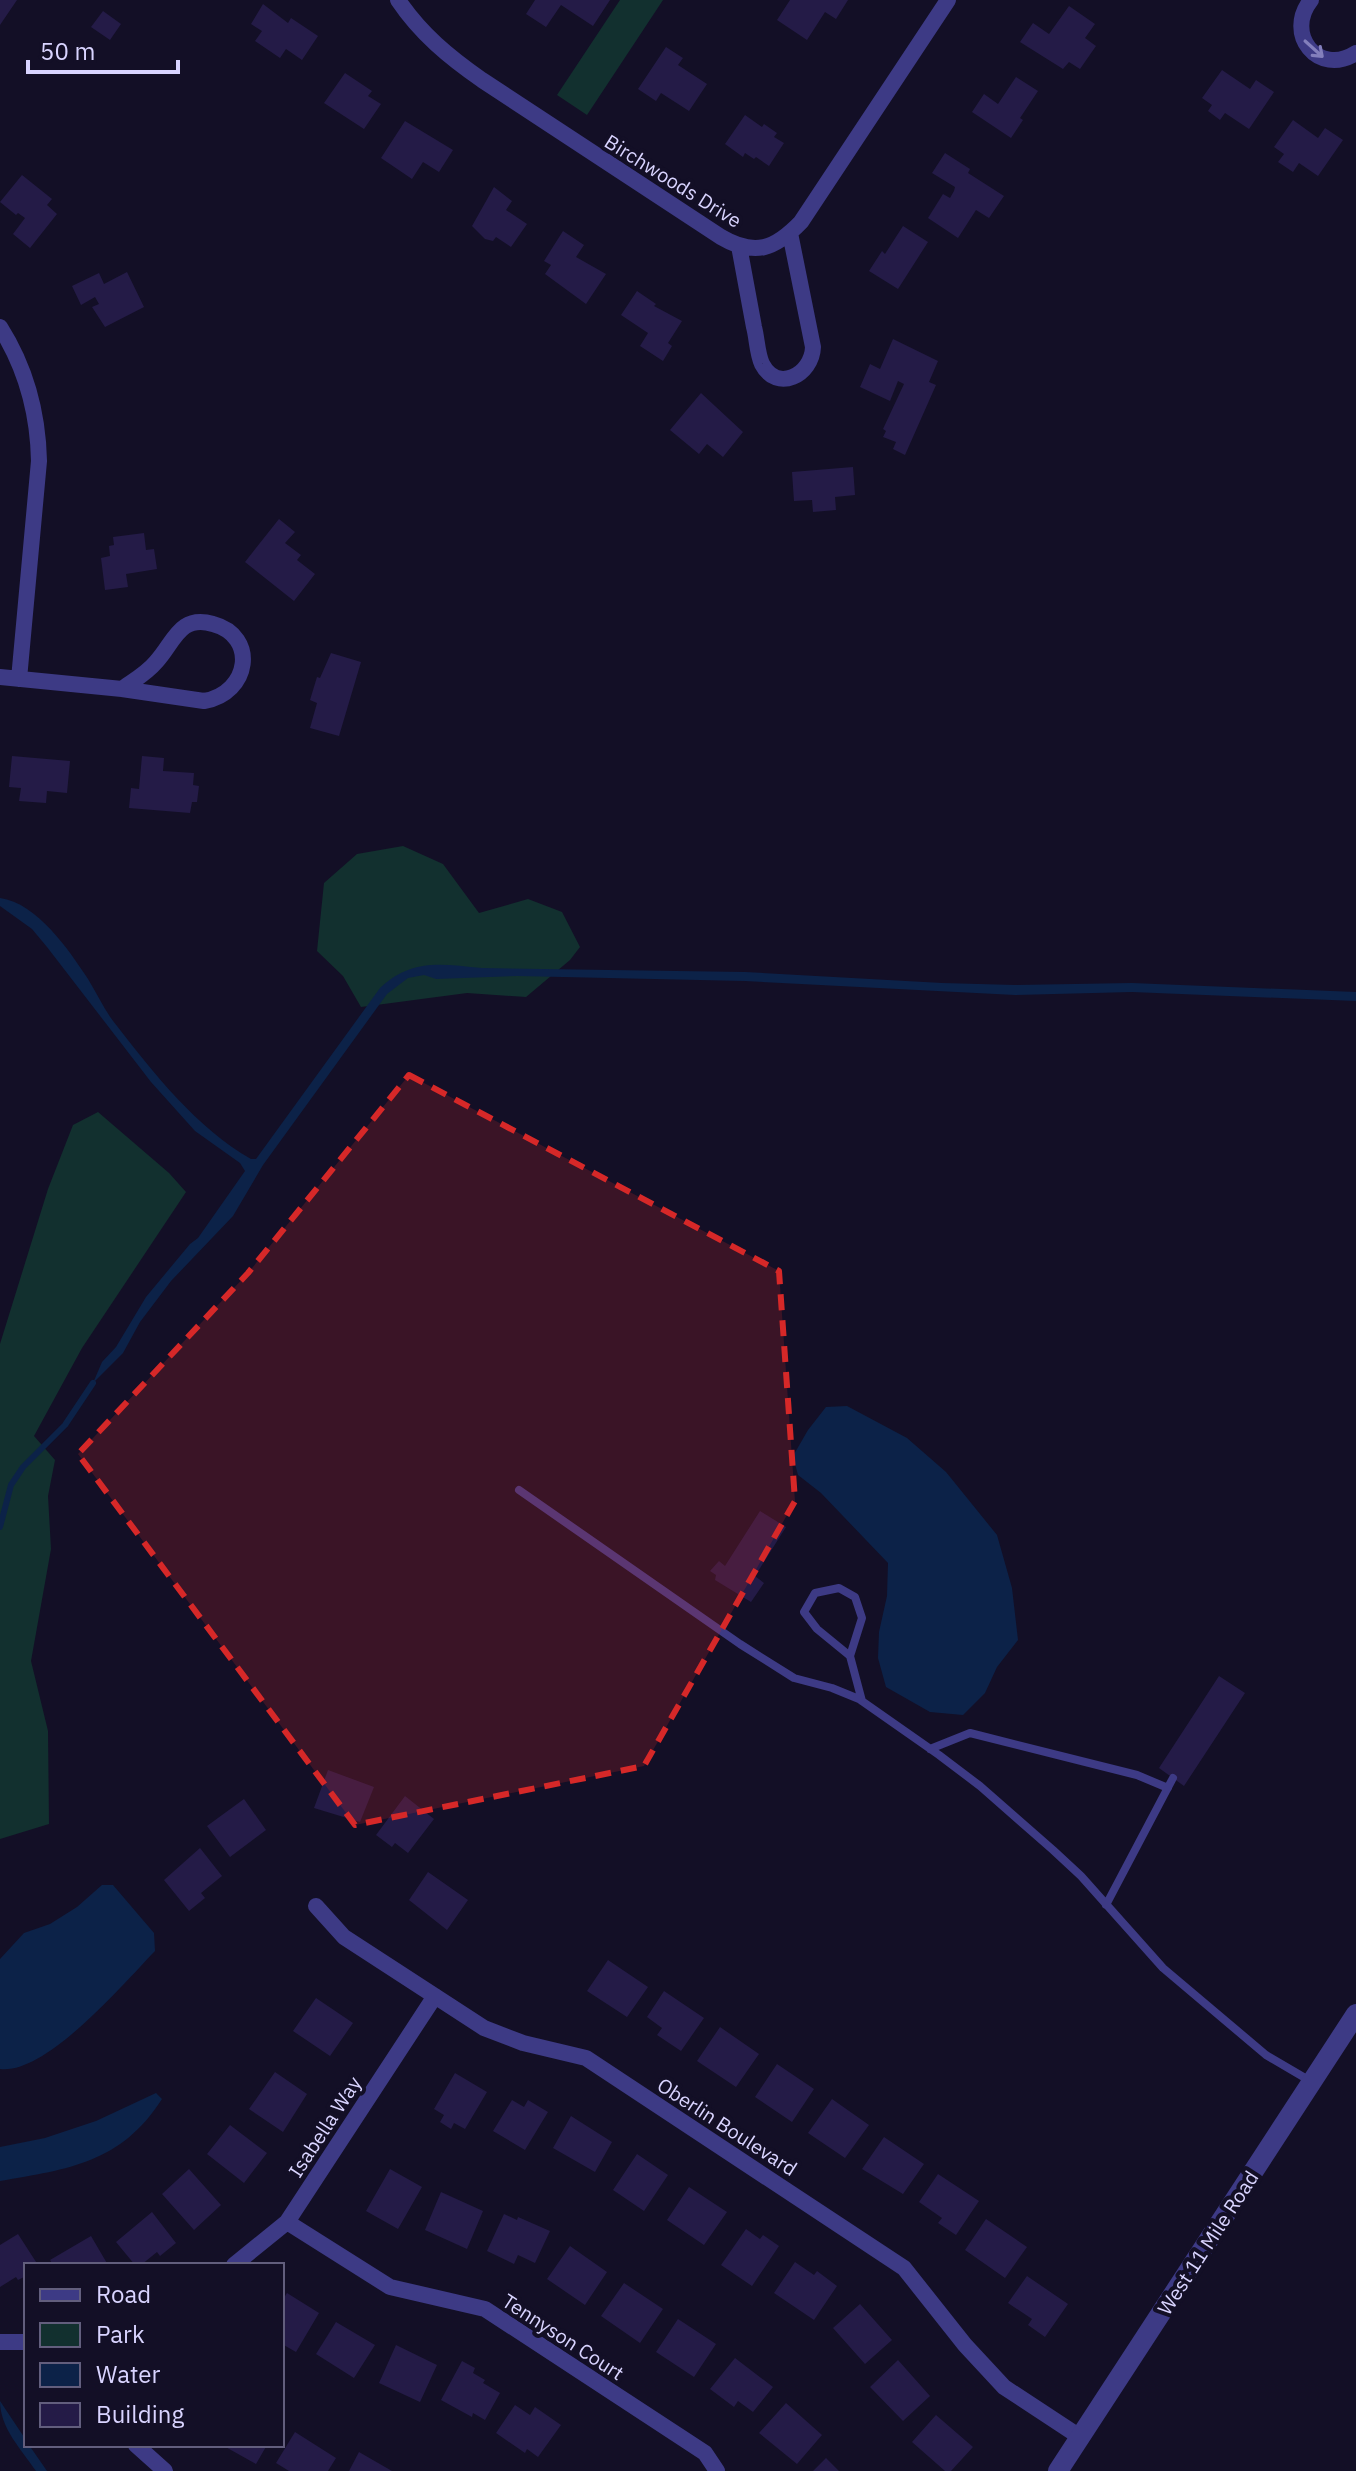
<svg xmlns="http://www.w3.org/2000/svg" width="1356" height="2471" viewBox="0 0 1356 2471" font-family="'IBM Plex Sans',sans-serif">
<style>
.green{fill:#12302f}
.water{fill:#0c2248}
.lines{fill:none;stroke-linecap:round;stroke-linejoin:round}
.stream{stroke:#0c2248;stroke-width:6}
.building{fill:#241b47}
.service{stroke:#3d3a85;stroke-width:8}
.minor{stroke:#3d3a85;stroke-width:16}
.tertiary{stroke:#3d3a85;stroke-width:20}
.oneway{stroke:#837fbc}
.marked{fill:#d62828;fill-opacity:0.2;stroke:#d62828;stroke-width:6;stroke-dasharray:16 10;stroke-linejoin:round}
.labels{text-anchor:middle;stroke-width:8;stroke-linejoin:round;paint-order:stroke}
.street-label{font-size:20px;fill:#d9d4ff;stroke:#130f26}
</style>
<rect width="100%" height="100%" fill="#130f26"/>
<path class="green" d="M 620,0 L 663,0 L 587,115 L 557,95 Z
M 403,846 L 443,864 L 479,913 L 528,899 L 562,912 L 580,947 L 570,960 L 526,997 L 467,993 L 361,1007 L 343,976 L 317,951 L 324,883 L 357,854 Z
M 98,1112 L 169,1173 L 186,1192 L 82,1348 L 34,1436 L 55,1460 L 48,1496 L 51,1549 L 31,1661 L 48,1731 L 49,1824 L 0,1839 L 0,1344 L 48,1189 L 73,1125 Z"/>
<path class="water" d="M 0,898 C 37,903 69,950 88,979 C 98,995 105,1012 117,1026 C 155,1075 197,1128 251,1159 L 256,1159 L 380,988 C 412,958 441,964 482,968 L 745,972 L 942,983 L 1015,985 L 1132,983 L 1356,992 L 1356,1001 L 1132,992 L 1015,995 L 745,981 L 517,976 L 436,979 L 424,975 L 408,978 L 387,994 L 263,1165 L 233,1216 L 171,1281 L 140,1322 L 123,1353 L 93,1383 L 102,1362 L 116,1347 L 146,1297 L 190,1244 L 198,1238 L 245,1171 L 240,1163 L 195,1131 L 151,1082 L 47,947 L 32,929 L 0,906 Z
M 847,1406 L 907,1438 L 946,1472 L 997,1535 L 1012,1588 L 1018,1640 L 997,1667 L 985,1693 L 963,1715 L 930,1712 L 886,1687 L 878,1658 L 879,1632 L 887,1596 L 888,1563 L 821,1493 L 798,1475 L 793,1456 L 808,1430 L 826,1407 Z
M 102,1885 L 113,1885 L 154,1933 L 155,1951 C 124,1983 46,2075 0,2069 L 0,1959 L 24,1933 L 50,1924 L 77,1907 Z
M 156,2093 L 162,2099 C 121,2163 69,2169 0,2181 L 0,2147 L 45,2138 L 96,2121 Z
M 0,2401 L 26,2440 L 26,2445 L 29,2445 L 47,2471 L 36,2471 C 21,2449 0,2428 0,2401 Z"/>
<g class="lines">
<path class="stream" d="M 0,1527 L 11,1485 L 23,1467 L 65,1425 L 93,1383"/>
</g>
<path class="building" d="M 0,0 L 17,0 L 0,25 Z
M 535,0 L 610,0 L 593,26 L 561,5 L 546,27 L 526,14 Z
M 790,0 L 848,0 L 836,19 L 825,12 L 807,40 L 777,20 Z
M 263,4 L 288,23 L 291,18 L 318,36 L 302,60 L 286,49 L 280,58 L 255,41 L 262,31 L 251,24 Z
M 1069,6 L 1095,24 L 1085,38 L 1096,46 L 1080,69 L 1069,62 L 1063,69 L 1020,42 L 1033,23 L 1049,34 Z
M 103,11 L 121,24 L 110,40 L 91,27 Z
M 666,47 L 683,58 L 678,65 L 707,84 L 689,111 L 661,93 L 656,101 L 638,89 Z
M 1222,70 L 1250,89 L 1256,80 L 1274,92 L 1249,129 L 1225,113 L 1220,120 L 1208,111 L 1212,105 L 1202,98 Z
M 345,73 L 372,91 L 368,96 L 381,104 L 364,129 L 324,103 Z
M 1016,77 L 1038,91 L 1020,118 L 1023,120 L 1011,138 L 972,112 L 984,94 L 998,104 Z
M 745,115 L 762,127 L 764,124 L 777,133 L 774,137 L 784,143 L 769,166 L 756,157 L 754,159 L 745,153 L 743,157 L 725,144 Z
M 1293,120 L 1318,138 L 1325,128 L 1343,140 L 1318,176 L 1299,163 L 1293,172 L 1278,162 L 1284,154 L 1274,147 Z
M 405,121 L 453,150 L 439,172 L 423,162 L 412,179 L 381,158 Z
M 945,153 L 970,169 L 968,173 L 1004,196 L 989,218 L 976,210 L 958,238 L 928,218 L 943,194 L 950,198 L 954,191 L 955,187 L 932,173 Z
M 22,175 L 52,199 L 47,205 L 57,214 L 30,248 L 13,234 L 25,218 L 18,213 L 16,215 L 0,202 Z
M 494,187 L 512,201 L 506,210 L 527,224 L 511,247 L 496,237 L 493,241 L 485,239 L 472,226 Z
M 903,226 L 928,242 L 898,289 L 869,271 L 882,251 L 885,254 Z
M 563,231 L 584,245 L 576,257 L 606,274 L 586,304 L 545,274 L 551,265 L 544,261 Z
M 127,272 L 144,307 L 105,327 L 92,307 L 99,304 L 95,297 L 81,305 L 72,286 L 99,273 L 104,284 Z
M 637,291 L 656,304 L 654,306 L 682,321 L 668,343 L 672,346 L 663,361 L 640,346 L 648,333 L 621,315 Z
M 893,339 L 938,361 L 929,382 L 936,385 L 905,455 L 893,449 L 896,442 L 883,437 L 886,431 L 883,429 L 904,384 L 898,381 L 890,401 L 860,387 L 870,364 L 880,369 Z
M 701,393 L 743,432 L 723,457 L 707,444 L 699,454 L 670,430 Z
M 853,467 L 855,495 L 835,497 L 836,510 L 813,512 L 812,500 L 794,501 L 792,472 Z
M 279,519 L 295,532 L 285,543 L 301,555 L 297,560 L 315,574 L 294,601 L 245,562 Z
M 144,533 L 146,550 L 154,549 L 157,569 L 126,574 L 128,587 L 105,590 L 101,558 L 110,556 L 109,546 L 114,545 L 113,537 Z
M 331,653 L 361,662 L 339,736 L 310,728 L 317,703 L 310,700 L 317,677 L 320,678 Z
M 12,756 L 70,761 L 67,793 L 47,791 L 46,803 L 19,801 L 21,788 L 9,787 Z
M 142,756 L 164,758 L 163,771 L 194,773 L 193,785 L 199,786 L 197,802 L 192,802 L 190,813 L 129,808 L 131,788 L 139,789 Z
M 760,1511 L 786,1527 L 755,1576 L 764,1583 L 751,1602 L 715,1580 L 716,1575 L 710,1571 L 719,1561 L 725,1566 Z
M 1219,1676 L 1245,1693 L 1184,1786 L 1159,1768 Z
M 328,1770 L 374,1787 L 360,1822 L 314,1808 Z
M 405,1796 L 434,1819 L 408,1853 L 395,1843 L 392,1847 L 376,1835 Z
M 244,1799 L 266,1830 L 230,1857 L 207,1826 Z
M 200,1848 L 222,1876 L 201,1893 L 205,1898 L 189,1911 L 164,1880 Z
M 428,1872 L 468,1900 L 447,1930 L 409,1900 Z
M 608,1960 L 648,1987 L 627,2017 L 587,1991 Z
M 664,1991 L 704,2018 L 681,2051 L 657,2035 L 662,2028 L 647,2017 Z
M 316,1998 L 353,2023 L 330,2056 L 293,2031 Z
M 720,2027 L 759,2054 L 736,2087 L 697,2061 Z
M 777,2064 L 814,2089 L 792,2122 L 755,2097 Z
M 275,2072 L 307,2094 L 283,2132 L 249,2109 Z
M 455,2073 L 487,2092 L 465,2129 L 454,2123 L 451,2129 L 440,2122 L 444,2115 L 434,2109 Z
M 832,2099 L 869,2125 L 845,2158 L 808,2133 Z
M 512,2100 L 524,2107 L 528,2100 L 548,2112 L 525,2150 L 493,2131 Z
M 571,2116 L 612,2142 L 595,2172 L 553,2148 Z
M 230,2125 L 267,2153 L 244,2183 L 207,2154 Z
M 884,2137 L 924,2164 L 903,2194 L 862,2169 Z
M 637,2154 L 668,2175 L 644,2211 L 613,2190 Z
M 189,2169 L 221,2205 L 194,2230 L 162,2194 Z
M 390,2169 L 422,2187 L 398,2229 L 366,2211 Z
M 938,2174 L 979,2201 L 956,2235 L 938,2223 L 942,2218 L 919,2202 Z
M 689,2187 L 727,2212 L 704,2245 L 667,2220 Z
M 441,2192 L 483,2211 L 467,2249 L 425,2230 Z
M 152,2212 L 176,2243 L 160,2256 L 157,2252 L 141,2265 L 135,2265 L 116,2242 Z
M 504,2214 L 517,2220 L 518,2217 L 550,2231 L 535,2263 L 518,2255 L 514,2264 L 487,2251 Z
M 986,2219 L 1027,2247 L 1005,2278 L 965,2250 Z
M 746,2229 L 760,2239 L 763,2235 L 779,2246 L 752,2286 L 721,2265 Z
M 18,2234 L 38,2265 L 26,2265 L 26,2276 L 18,2280 L 16,2277 L 0,2287 L 0,2245 Z
M 91,2236 L 108,2265 L 53,2265 L 50,2260 Z
M 570,2246 L 607,2272 L 585,2305 L 547,2279 Z
M 795,2262 L 814,2275 L 817,2271 L 837,2286 L 814,2320 L 774,2293 Z
M 1027,2276 L 1068,2304 L 1045,2337 L 1028,2325 L 1032,2319 L 1008,2303 Z
M 624,2283 L 663,2309 L 640,2343 L 601,2316 Z
M 287,2293 L 319,2313 L 296,2352 L 282,2344 L 282,2301 Z
M 860,2304 L 892,2340 L 865,2364 L 833,2328 Z
M 678,2319 L 716,2344 L 694,2377 L 656,2352 Z
M 336,2322 L 375,2345 L 354,2378 L 316,2354 Z
M 396,2345 L 437,2365 L 420,2402 L 379,2383 Z
M 735,2358 L 773,2387 L 753,2412 L 738,2401 L 734,2407 L 710,2389 Z
M 898,2360 L 930,2396 L 903,2421 L 870,2387 Z
M 462,2361 L 475,2368 L 473,2373 L 485,2380 L 483,2383 L 500,2393 L 485,2420 L 473,2413 L 472,2417 L 441,2400 Z
M 786,2403 L 822,2435 L 797,2464 L 759,2433 Z
M 515,2405 L 530,2415 L 535,2407 L 561,2425 L 538,2457 L 527,2449 L 525,2453 L 496,2433 Z
M 936,2415 L 973,2447 L 951,2471 L 945,2471 L 912,2442 Z
M 295,2432 L 336,2458 L 328,2471 L 289,2471 L 276,2463 Z
M 222,2445 L 267,2445 L 256,2464 Z
M 359,2452 L 392,2471 L 349,2471 Z
M 826,2458 L 839,2471 L 813,2471 Z"/>
<g class="lines">
<path class="service" d="M 519,1490 L 740,1644 L 794,1678 L 832,1688 L 859,1699 L 939,1755 L 980,1786 L 1053,1850 L 1081,1876 L 1163,1968 L 1266,2055 L 1312,2082
M 850,1656 L 862,1618 L 855,1597 L 839,1588 L 815,1593 L 804,1612 L 817,1629 L 850,1656 L 862,1701
M 930,1749 L 970,1733 L 1137,1775 L 1168,1788
M 1106,1905 L 1173,1778"/>
<path class="minor" d="M 398,0 C 421,34 449,57 482,80 L 721,237 C 755,257 775,249 801,222 L 948,0
M 1311,0 C 1284,34 1318,77 1356,53
M 739,246 C 744,273 749,300 754,327 C 757,338 757,353 762,364 C 777,393 812,375 813,347 L 790,233
M 0,327 C 26,368 38,412 39,461 L 19,679
M 0,677 L 122,689 L 204,701 C 250,693 258,636 213,624 C 179,614 174,643 156,662 C 147,673 133,681 122,689
M 316,1906 L 344,1937 L 484,2028 L 523,2043 L 586,2058 L 904,2268 L 965,2345 L 1004,2387 L 1080,2437
M 287,2222 L 390,2287 L 485,2309 L 705,2453 L 717,2471
M 234,2265 L 287,2222 L 435,1996
M 0,2342 L 26,2342
M 136,2445 L 165,2471"/>
<path class="tertiary" d="M 1058,2471 L 1356,2014"/>
</g>
<defs><path id="oneway-shaft" d="M-6 0H5M1.5-3L5.5 0L1.5 3" fill="none" stroke-width="1.6" stroke-linecap="round" stroke-linejoin="round" transform="scale(2)"/></defs>
<use class="oneway" href="#oneway-shaft" transform="translate(1314 49) rotate(42)"/>
<path class="marked" d="M 409,1075 L 779,1271 L 795,1501 L 644,1766 L 355,1825 L 78,1454 L 248,1273 Z"/>
<g class="labels">
<g class="street-label">
<text transform="translate(673 181) rotate(32)" y="7">Birchwoods Drive</text>
<text transform="translate(325 2127) rotate(-57)" y="7">Isabella Way</text>
<text transform="translate(727 2127) rotate(33)" y="7">Oberlin Boulevard</text>
<text transform="translate(1208 2243) rotate(-57)" y="7">West 11 Mile Road</text>
<text transform="translate(563 2337) rotate(33)" y="7">Tennyson Court</text>
</g>
</g>
<rect x="24" y="2263" width="260" height="184" fill="#130f26" stroke="#625e7d" stroke-width="2"/>
<rect x="40" y="2289" width="40" height="12" fill="#3d3a85" stroke="#625e7d" stroke-width="2"/>
<text x="96" y="2303" font-size="24" fill="#d9d4ff">Road</text>
<rect x="40" y="2323" width="40" height="24" fill="#12302f" stroke="#625e7d" stroke-width="2"/>
<text x="96" y="2343" font-size="24" fill="#d9d4ff">Park</text>
<rect x="40" y="2363" width="40" height="24" fill="#0c2248" stroke="#625e7d" stroke-width="2"/>
<text x="96" y="2383" font-size="24" fill="#d9d4ff">Water</text>
<rect x="40" y="2403" width="40" height="24" fill="#241b47" stroke="#625e7d" stroke-width="2"/>
<text x="96" y="2423" font-size="24" fill="#d9d4ff">Building</text>
<path d="M28 60v12h150v-12" fill="none" stroke="#d9d4ff" stroke-width="4"/>
<text x="40" y="60" font-size="24" fill="#d9d4ff" stroke="#130f26" stroke-width="6" paint-order="stroke">50 m</text>
</svg>
